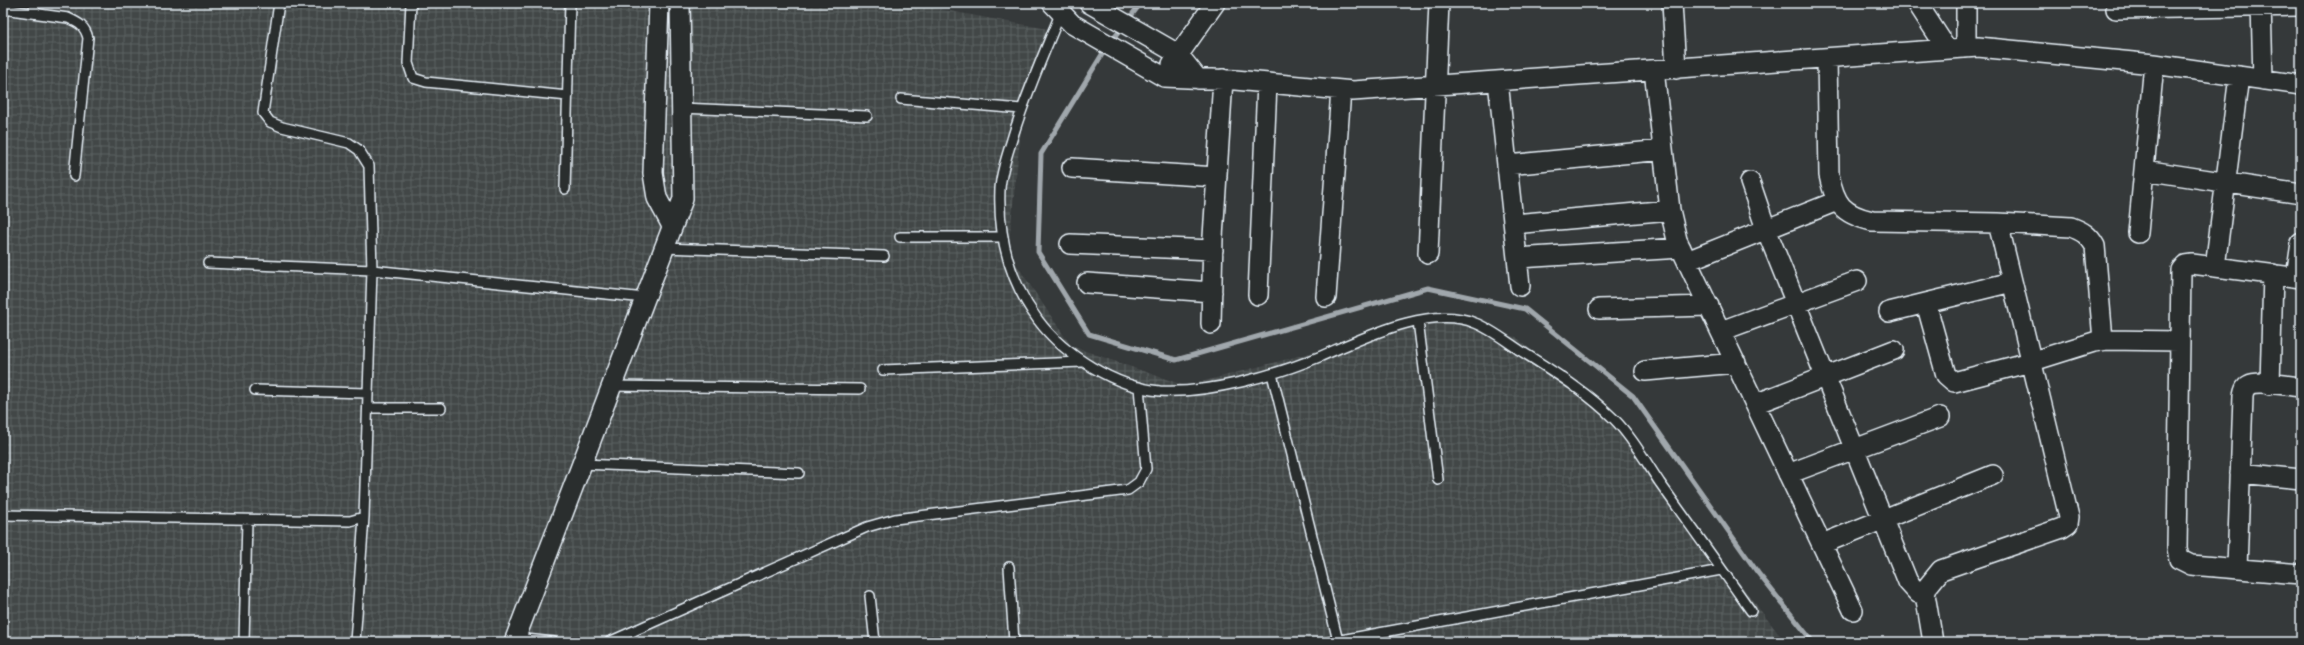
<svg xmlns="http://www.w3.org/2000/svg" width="2304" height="645" viewBox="0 0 2304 645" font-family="'Comic Neue',sans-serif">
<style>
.industrial{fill:url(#industrial-grid)}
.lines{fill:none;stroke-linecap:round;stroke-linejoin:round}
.stream{stroke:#a0a7ac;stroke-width:5}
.lane-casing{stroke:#e8f1f8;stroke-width:12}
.street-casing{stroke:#e8f1f8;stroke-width:22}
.lane{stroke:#2a2d2e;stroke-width:9}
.street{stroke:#2a2d2e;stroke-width:19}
</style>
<defs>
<pattern id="industrial-grid" width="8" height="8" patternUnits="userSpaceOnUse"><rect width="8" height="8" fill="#424647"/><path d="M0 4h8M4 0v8" fill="none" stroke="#5d6162"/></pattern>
</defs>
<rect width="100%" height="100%" fill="#35393a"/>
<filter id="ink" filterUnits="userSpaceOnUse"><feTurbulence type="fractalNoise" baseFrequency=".025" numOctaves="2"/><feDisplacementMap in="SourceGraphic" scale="8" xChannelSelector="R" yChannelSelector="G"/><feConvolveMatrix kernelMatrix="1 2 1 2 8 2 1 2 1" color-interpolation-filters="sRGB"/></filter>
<g filter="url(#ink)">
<path class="industrial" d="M 3,3 L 906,3 L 1059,31 L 1022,120 L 1008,252 L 1071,346 L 1186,386 L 1437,319 L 1516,337 L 1616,424 L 1785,642 L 3,642 Z"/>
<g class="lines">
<path class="stream" d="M 1111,42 L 1141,3
M 1106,48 L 1041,154 L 1038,252 L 1089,334 L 1176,360 L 1428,288 L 1525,309 L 1633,396 L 1758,573 L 1813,642"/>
<defs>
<path id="lane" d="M 411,3 L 408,63 L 413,78 L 426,82 L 568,96
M 3,9 L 68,18 C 79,23 85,26 88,38 L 74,176
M 1061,12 C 1044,53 1026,94 1013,136 C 1008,153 1001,171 1000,189 C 998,237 1010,282 1038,320 C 1064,355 1115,387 1160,391 C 1208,394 1276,375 1319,357 C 1362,339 1429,304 1475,323 C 1491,329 1507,342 1521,351 C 1554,372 1587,392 1614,419 C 1632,437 1646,462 1660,483 C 1690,525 1721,568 1751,611
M 34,13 L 35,3
M 901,99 L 1022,109
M 681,108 L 867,116
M 565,189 L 570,3
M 900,237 L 1003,237
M 664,248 L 884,256
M 208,263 L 372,270 L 645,298
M 1418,321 L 1438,480
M 883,370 L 1082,362
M 1272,374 L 1338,641
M 611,386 L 860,389
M 255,390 L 367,393
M 368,408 L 441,408
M 582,464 L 799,473
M 3,515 L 350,521 L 364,517 L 372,270 L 369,166 L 359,150 L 349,143 L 282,127 L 270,122 L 263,113 L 279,3
M 1009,567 L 1014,642
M 870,596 L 875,642
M 516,638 L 554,642
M 244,642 L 247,520
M 355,642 L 364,517
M 609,642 L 867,527 L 895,519 L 1128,490 L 1139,482 L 1146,469 L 1139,387
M 1330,642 L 1721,570"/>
<path id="street" d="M 659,3 L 653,173 L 657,198 L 672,226
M 1052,3 L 1072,24 L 1164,77 L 1235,80 L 1353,91 L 1978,47 L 2154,64 L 2301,85
M 1089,3 L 1178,54 L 1198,79
M 1672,3 L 1676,69
M 1917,3 L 1947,49
M 2261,3 L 2263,80
M 2116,9 L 2301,6
M 1966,48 L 1966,3
M 1827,58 L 1829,175 C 1835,204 1842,214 1872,221 L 1998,223 L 2071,227 C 2082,231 2089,235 2095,246 L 2103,340
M 1172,64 L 1215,3
M 1654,70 L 1670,210 L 1677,240 L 1853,610
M 1498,81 L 1520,286
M 1507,165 L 1663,150
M 1072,168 L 1217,177
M 2144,170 L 2301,194
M 1750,182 L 1766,229 L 1908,582 L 1918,593 L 1925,594
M 1514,224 L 1670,210
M 2138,233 L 2154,64
M 1070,244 L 1213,250
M 1428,254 L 1439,3
M 1517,258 L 1681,248
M 1687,261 L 1837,201
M 2215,267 L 2239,76
M 2296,277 L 2301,243
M 2301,278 L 2192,264 L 2185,265 L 2181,270 L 2177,548 L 2179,559 L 2191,565 L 2301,574
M 1087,283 L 1212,292
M 1258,295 L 1267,83
M 1326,297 L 1341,90
M 1926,303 L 1946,375 L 1954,382 L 2030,362 L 2094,342 L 2107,340 L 2179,341
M 1599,309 L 1709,306
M 1889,312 L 2012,282
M 1211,324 L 1213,237 L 1223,79
M 1721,331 L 1857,281
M 1645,371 L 1736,363
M 2270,385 L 2273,274
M 1755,404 L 1894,350
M 2240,473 L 2301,479
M 1788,474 L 1940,417
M 1822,544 L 1993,475
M 2237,568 L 2243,396 C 2244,391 2245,387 2249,385 C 2258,380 2290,386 2301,387
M 514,642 L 683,199 L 680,3
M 1933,642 L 1925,594 L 1928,586 L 1941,570 L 2062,528 L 2068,524 L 2069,517 L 1998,223"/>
</defs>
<use href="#lane" class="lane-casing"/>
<use href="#street" class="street-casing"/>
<use href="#lane" class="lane"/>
<use href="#street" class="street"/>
</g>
</g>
<rect width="2304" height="645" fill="none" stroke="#2a2d2e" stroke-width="16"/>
<rect x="8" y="8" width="2288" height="629" fill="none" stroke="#e8f1f8" stroke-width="1.5" filter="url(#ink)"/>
</svg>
